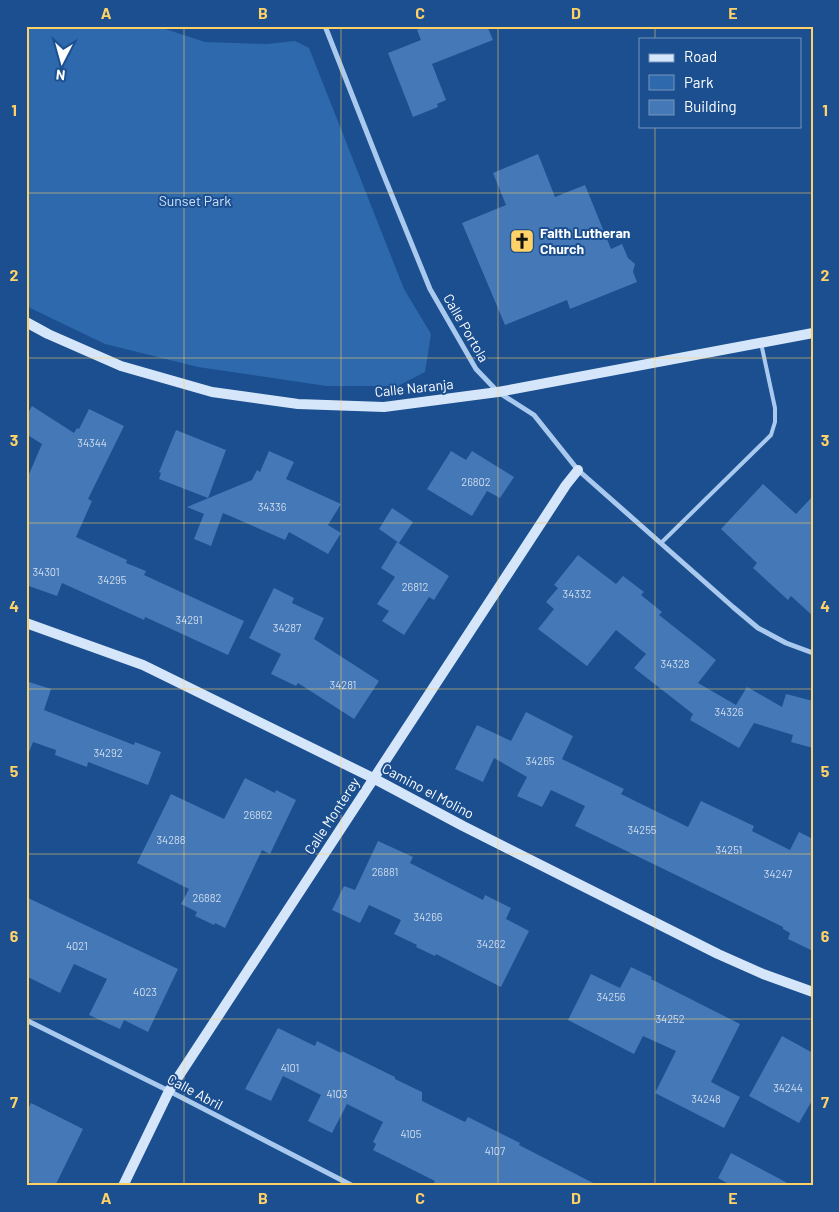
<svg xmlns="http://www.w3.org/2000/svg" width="839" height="1212" viewBox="0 0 839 1212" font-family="Barlow,sans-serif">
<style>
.green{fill:#2e69ad}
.building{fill:#4478b7}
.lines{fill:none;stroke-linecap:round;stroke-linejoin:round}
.lane{stroke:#a9c9ee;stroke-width:4}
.street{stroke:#a9c9ee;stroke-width:5}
.secondary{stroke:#d6e6fa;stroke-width:10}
.grid{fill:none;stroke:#ffd166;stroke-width:1;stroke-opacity:0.55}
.labels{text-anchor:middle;stroke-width:4;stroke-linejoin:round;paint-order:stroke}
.number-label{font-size:11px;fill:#d0dded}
.park-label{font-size:14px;fill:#cfe3fa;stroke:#1b4f8f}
.poi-label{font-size:14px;font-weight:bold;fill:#fff;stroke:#1b4f8f;text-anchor:start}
.street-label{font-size:14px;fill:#fff;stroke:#1b4f8f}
.neatline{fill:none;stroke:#ffd166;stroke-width:2}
.grid-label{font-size:16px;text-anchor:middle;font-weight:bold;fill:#ffd166}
</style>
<rect width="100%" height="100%" fill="#1b4f8f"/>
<path class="green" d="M 26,26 L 156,26 L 205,42 L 267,44 L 295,41 L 309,48 L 404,289 L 431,334 L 425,372 L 398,386 L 326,386 L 198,367 L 105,344 L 26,306 Z"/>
<path class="building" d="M 427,26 L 487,26 L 493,40 L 432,64 L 446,100 L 437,104 L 438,107 L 413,117 L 388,53 L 421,40 L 417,30 Z
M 538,154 L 555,197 L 585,185 L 611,249 L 622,244 L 628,258 L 635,264 L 633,272 L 637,282 L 570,309 L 567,300 L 505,325 L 462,223 L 506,205 L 493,173 Z
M 32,406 L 74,433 L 77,428 L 79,429 L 89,409 L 124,426 L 88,499 L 92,501 L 76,537 L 127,560 L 126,563 L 146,571 L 144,575 L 244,621 L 228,655 L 145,617 L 144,620 L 62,583 L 57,596 L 26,585 L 26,481 L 42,444 L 26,434 L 26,416 Z
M 176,430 L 226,450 L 208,498 L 159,479 L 161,473 L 159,472 Z
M 269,451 L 294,462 L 286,479 L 341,504 L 328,525 L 341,533 L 328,554 L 289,532 L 285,540 L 223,513 L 211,546 L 194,539 L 204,514 L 187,507 L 252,480 L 257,470 L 260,472 Z
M 451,451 L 466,460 L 472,451 L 514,477 L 500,498 L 487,491 L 472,516 L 427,489 Z
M 763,484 L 796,514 L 813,496 L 813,616 L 791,596 L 788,600 L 753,568 L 757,563 L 721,529 Z
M 392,508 L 413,522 L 399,543 L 379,529 Z
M 397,542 L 449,576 L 434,600 L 429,597 L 404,635 L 382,621 L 389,611 L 377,604 L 395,577 L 381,568 Z
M 578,555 L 616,584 L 623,576 L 644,592 L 641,595 L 662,612 L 659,615 L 716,660 L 698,683 L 736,705 L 747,687 L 782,707 L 786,694 L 813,701 L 813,748 L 791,742 L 793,735 L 754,723 L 739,748 L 690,720 L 693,714 L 634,668 L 646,654 L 616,630 L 587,666 L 538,629 L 554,609 L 546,602 L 558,588 L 554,585 Z
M 274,588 L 294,598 L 292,603 L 324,618 L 314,639 L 379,681 L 354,719 L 298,683 L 296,686 L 271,674 L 281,654 L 249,638 Z
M 26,681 L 51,689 L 44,710 L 134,745 L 135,742 L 161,752 L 148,785 L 88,762 L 87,767 L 55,755 L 56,750 L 33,742 L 29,752 L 26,752 Z
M 526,712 L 573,736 L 562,759 L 624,789 L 621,794 L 688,827 L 701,801 L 754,826 L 752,831 L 790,850 L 799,832 L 813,839 L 813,951 L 788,939 L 790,933 L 783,929 L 783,927 L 575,826 L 585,806 L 551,790 L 542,807 L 517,796 L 527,777 L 494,758 L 483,782 L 455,769 L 477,725 L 511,741 Z
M 245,778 L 275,793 L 276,790 L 296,800 L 270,854 L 262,850 L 225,928 L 215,923 L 214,925 L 195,916 L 197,912 L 181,904 L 189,889 L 137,863 L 171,794 L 224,819 Z
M 378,841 L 413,857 L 410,863 L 483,900 L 485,895 L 511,908 L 506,919 L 529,931 L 501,987 L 436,954 L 435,956 L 416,947 L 417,945 L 394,934 L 401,920 L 369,905 L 360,923 L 332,910 L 344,886 L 355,890 Z
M 26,897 L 178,969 L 148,1032 L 124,1020 L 120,1029 L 89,1015 L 107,979 L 74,964 L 60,993 L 26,976 Z
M 631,967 L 652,977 L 651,979 L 740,1024 L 711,1082 L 740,1097 L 724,1128 L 655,1093 L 676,1051 L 643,1036 L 634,1054 L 568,1020 L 591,974 L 620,988 Z
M 278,1028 L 315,1046 L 317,1041 L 341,1053 L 342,1051 L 395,1077 L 395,1079 L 422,1092 L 422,1101 L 465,1122 L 468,1117 L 520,1143 L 519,1145 L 599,1186 L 432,1186 L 435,1181 L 373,1150 L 376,1144 L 373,1142 L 383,1122 L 347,1104 L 332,1133 L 308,1121 L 321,1095 L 283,1076 L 271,1101 L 245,1089 Z
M 782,1036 L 813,1053 L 813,1099 L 799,1123 L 749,1096 Z
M 31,1103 L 83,1129 L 55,1186 L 38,1186 L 26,1180 L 26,1113 Z
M 731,1153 L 793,1186 L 732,1186 L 718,1178 Z"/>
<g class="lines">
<path class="lane" d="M 661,543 L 771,435 L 775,422 L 775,408 L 761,343"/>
<path class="street" d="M 325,26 L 382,171 L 430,289 L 476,369 L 498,392 L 534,415 L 578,470 L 733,607 L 758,628 L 786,643 L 813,653
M 26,1020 L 169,1091 L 353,1186"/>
<path class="secondary" d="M 26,322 L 48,334 L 121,366 L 212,392 L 298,404 L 384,407 L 498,392 L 813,333
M 26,623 L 143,665 L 373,778 L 463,826 L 718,954 L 763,974 L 813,992
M 123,1186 L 169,1091 L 566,485 L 578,470"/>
</g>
<path class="grid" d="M 184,26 L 184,1186M 341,26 L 341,1186M 498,26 L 498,1186M 655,26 L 655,39M 655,126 L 655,1186M 26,193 L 813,193M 26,358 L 813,358M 26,523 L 813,523M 26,689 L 813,689M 26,854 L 813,854M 26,1019 L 813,1019"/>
<defs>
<symbol id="church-square" viewBox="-11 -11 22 22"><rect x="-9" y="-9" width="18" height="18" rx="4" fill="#ffd166" stroke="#1b4f8f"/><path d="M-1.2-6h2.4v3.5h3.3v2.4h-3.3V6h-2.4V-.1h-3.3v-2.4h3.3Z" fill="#111"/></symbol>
</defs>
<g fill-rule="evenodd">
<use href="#church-square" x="508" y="227" width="28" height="28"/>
</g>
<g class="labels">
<g class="number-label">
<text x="92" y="447">34344</text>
<text x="476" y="486">26802</text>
<text x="272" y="511">34336</text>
<text x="46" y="576">34301</text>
<text x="112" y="584">34295</text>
<text x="415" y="591">26812</text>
<text x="577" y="598">34332</text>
<text x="189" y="624">34291</text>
<text x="287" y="632">34287</text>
<text x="675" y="668">34328</text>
<text x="343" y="689">34281</text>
<text x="729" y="716">34326</text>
<text x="108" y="757">34292</text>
<text x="540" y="765">34265</text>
<text x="258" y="819">26862</text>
<text x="642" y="834">34255</text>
<text x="171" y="844">34288</text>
<text x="729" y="854">34251</text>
<text x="385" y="876">26881</text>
<text x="778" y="878">34247</text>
<text x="207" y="902">26882</text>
<text x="428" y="921">34266</text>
<text x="491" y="948">34262</text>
<text x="77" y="950">4021</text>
<text x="145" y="996">4023</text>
<text x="611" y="1001">34256</text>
<text x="670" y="1023">34252</text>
<text x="290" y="1072">4101</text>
<text x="788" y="1092">34244</text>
<text x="337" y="1098">4103</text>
<text x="706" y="1103">34248</text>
<text x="411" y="1138">4105</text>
<text x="495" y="1155">4107</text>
</g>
<g class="park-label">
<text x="195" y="206">Sunset Park</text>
</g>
<g class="poi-label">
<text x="540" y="238">Faith Lutheran<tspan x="540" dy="16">Church</tspan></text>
</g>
<g class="street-label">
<text transform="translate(466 328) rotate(60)" y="5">Calle Portola</text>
<text transform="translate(414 388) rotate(-6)" y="5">Calle Naranja</text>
<text transform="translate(428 791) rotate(28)" y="5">Camino el Molino</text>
<text transform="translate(332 816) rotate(-57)" y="5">Calle Monterey</text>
<text transform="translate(195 1092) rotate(28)" y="5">Calle Abril</text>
</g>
</g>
<rect width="839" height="1212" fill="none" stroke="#1b4f8f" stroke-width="55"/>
<rect x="639" y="38" width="162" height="90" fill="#1b4f8f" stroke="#7695bc"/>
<rect x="649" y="54" width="25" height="8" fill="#d6e6fa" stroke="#7695bc"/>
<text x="684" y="62" font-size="15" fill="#ffffff">Road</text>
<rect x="649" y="75" width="25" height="15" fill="#2e69ad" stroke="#7695bc"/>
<text x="684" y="88" font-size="15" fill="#ffffff">Park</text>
<rect x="649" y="100" width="25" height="15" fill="#4478b7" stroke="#7695bc"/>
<text x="684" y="112" font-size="15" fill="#ffffff">Building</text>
<g transform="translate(62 62) rotate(186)" stroke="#1b4f8f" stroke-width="4" paint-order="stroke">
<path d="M0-4L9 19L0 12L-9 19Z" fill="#ffffff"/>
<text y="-8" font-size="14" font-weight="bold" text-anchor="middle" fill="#ffffff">N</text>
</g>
<rect x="28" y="28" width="784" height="1156" class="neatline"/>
<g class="grid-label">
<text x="106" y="19">A</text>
<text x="263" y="19">B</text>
<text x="420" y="19">C</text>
<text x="576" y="19">D</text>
<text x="733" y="19">E</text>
<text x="14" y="116">1</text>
<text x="825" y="116">1</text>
<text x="14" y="281">2</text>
<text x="825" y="281">2</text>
<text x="14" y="446">3</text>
<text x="825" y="446">3</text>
<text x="14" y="612">4</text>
<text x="825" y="612">4</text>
<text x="14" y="777">5</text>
<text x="825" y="777">5</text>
<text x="14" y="942">6</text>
<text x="825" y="942">6</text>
<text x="14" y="1108">7</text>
<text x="825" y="1108">7</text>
<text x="106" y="1204">A</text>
<text x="263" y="1204">B</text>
<text x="420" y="1204">C</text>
<text x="576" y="1204">D</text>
<text x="733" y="1204">E</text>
</g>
</svg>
